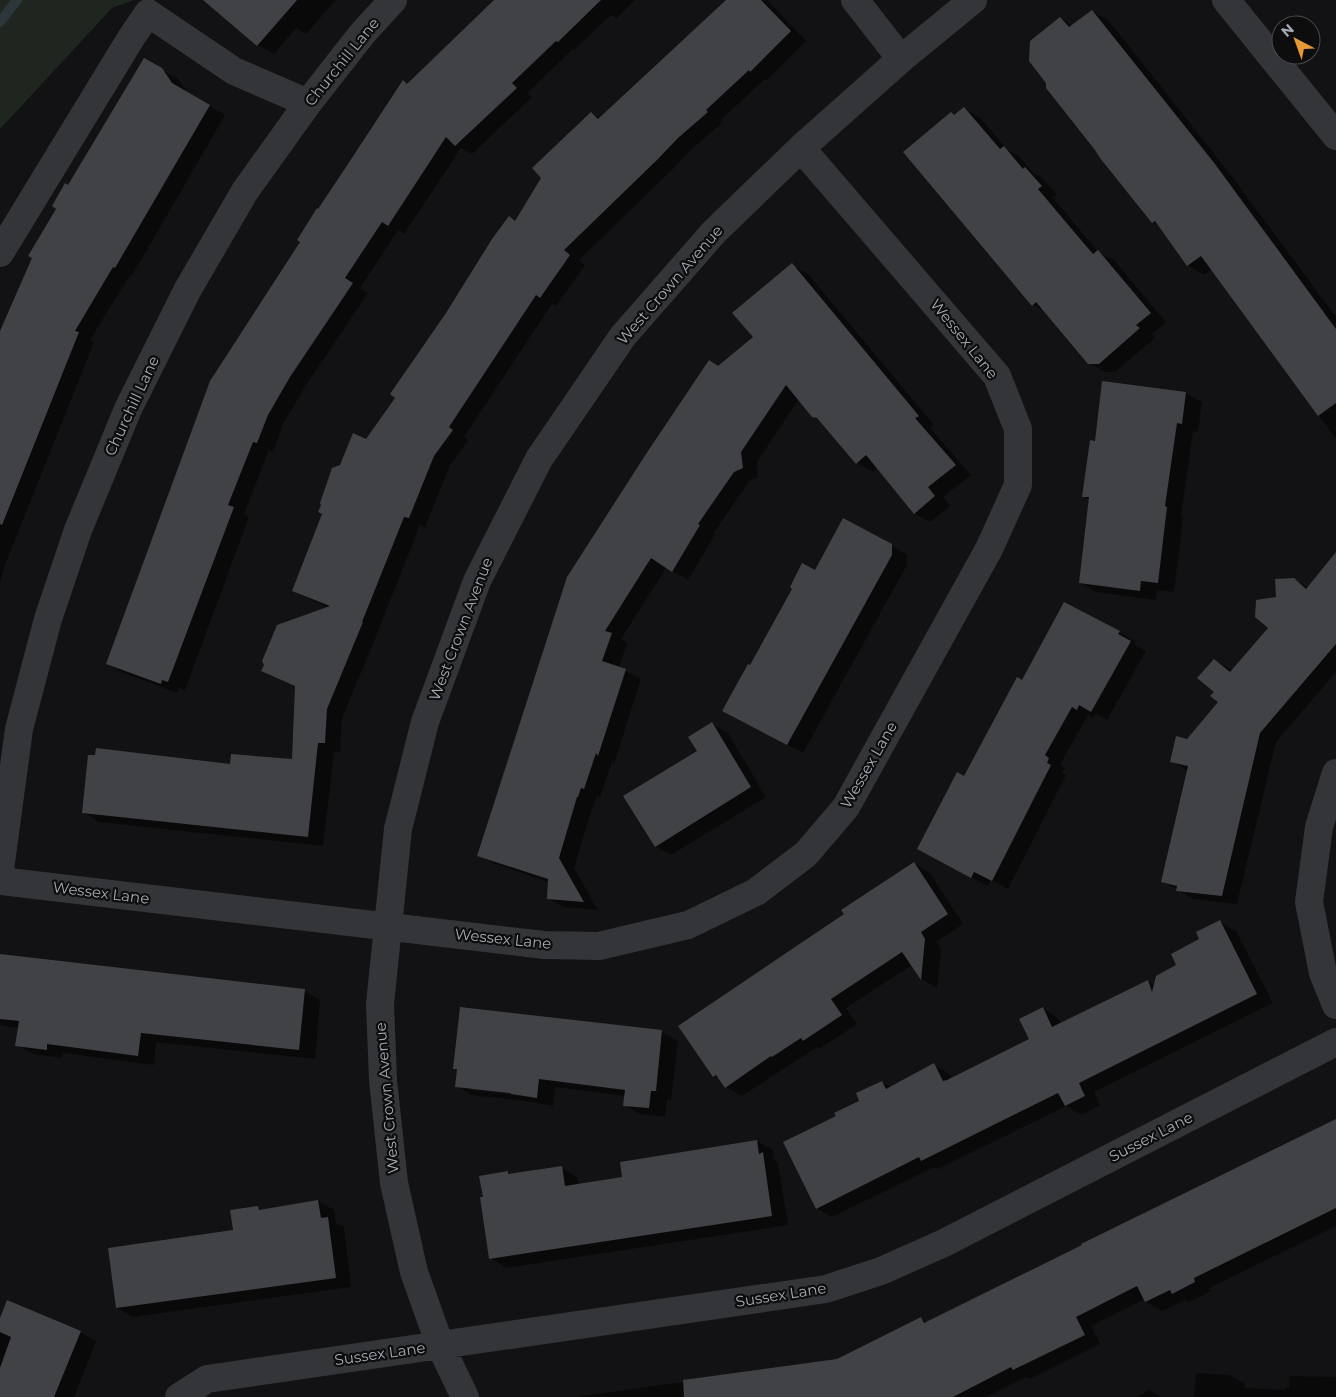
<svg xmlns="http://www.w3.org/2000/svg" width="1336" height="1397" viewBox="0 0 1336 1397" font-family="Montserrat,sans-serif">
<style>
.green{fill:#1f261f}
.shadow{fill:#0007;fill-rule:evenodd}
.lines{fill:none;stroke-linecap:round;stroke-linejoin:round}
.stream{stroke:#2c363b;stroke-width:10}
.building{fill:#414246}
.minor{stroke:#333538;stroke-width:28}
.labels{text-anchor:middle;stroke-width:4.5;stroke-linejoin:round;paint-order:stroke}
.street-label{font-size:15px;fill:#a4aab3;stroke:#0d0d0e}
</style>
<rect width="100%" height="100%" fill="#121214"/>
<path class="green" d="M 0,0 L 134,0 L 112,8 L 0,129 Z"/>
<path class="shadow" d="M 225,0 L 336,0 L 306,34 L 296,28 L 274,54 L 258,45 L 216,10 Z
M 496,0 L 635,0 L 617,18 L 611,15 L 574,50 L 573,49 L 527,93 L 532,97 L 472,154 L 461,148 L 404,234 L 398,230 L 360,288 L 368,293 L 305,387 L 283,424 L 273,452 L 269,450 L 244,514 L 249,517 L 185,690 L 179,688 L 177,693 L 123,673 L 107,663 L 301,241 L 318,211 L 403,82 L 409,85 Z
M 728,0 L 767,0 L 806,41 L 767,80 L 765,79 L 721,120 L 723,122 L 694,147 L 673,169 L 579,260 L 585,265 L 556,306 L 552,304 L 464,437 L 468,440 L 450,466 L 425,527 L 420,525 L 378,631 L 378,632 L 342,718 L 340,752 L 334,752 L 323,846 L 99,822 L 83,812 L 231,765 L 293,761 L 297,687 L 263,671 L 265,665 L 330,608 L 309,599 L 293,590 L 341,466 L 366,440 L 592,113 L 601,119 Z
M 1092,11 L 1108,20 L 1231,175 L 1336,317 L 1336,439 L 1212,269 L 1204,275 L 1188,265 L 1159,226 L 1153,222 L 1060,18 L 1073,26 Z
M 144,60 L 178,79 L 188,93 L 225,115 L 132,276 L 130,275 L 90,340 L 94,342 L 4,567 L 0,583 L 0,331 L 2,331 L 69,187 Z
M 964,108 L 980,118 L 1008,150 L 1020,157 L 1033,173 L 1041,177 L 1057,195 L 1053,198 L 1091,243 L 1098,252 L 1114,260 L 1166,322 L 1152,334 L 1155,338 L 1115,372 L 1105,372 L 1089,363 L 1046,312 L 1033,305 L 955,116 Z
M 792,265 L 808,274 L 934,425 L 930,428 L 971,475 L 943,497 L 950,506 L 930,522 L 914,513 L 878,468 L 873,472 L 857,463 L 821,421 L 813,416 L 799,399 L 757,462 L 758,477 L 750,480 L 713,534 L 715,535 L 688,580 L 667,567 L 621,639 L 627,643 L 619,668 L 641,679 L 614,764 L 612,762 L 600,797 L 597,796 L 594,805 L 593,805 L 574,868 L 598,910 L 564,907 L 548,898 L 549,882 L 495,864 L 479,855 L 719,367 L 755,337 Z
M 1186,393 L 1202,402 L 1198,432 L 1193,431 L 1181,516 L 1183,517 L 1174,592 L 1157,590 L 1156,600 L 1096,592 L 1080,583 L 1090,500 L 1083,496 L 1096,442 Z
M 891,545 L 907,555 L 907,565 L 803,753 L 739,720 L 815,572 Z
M 1336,572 L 1336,672 L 1276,742 L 1237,904 L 1193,899 L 1162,881 L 1188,771 L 1172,761 L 1219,702 L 1215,692 L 1215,660 L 1233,671 L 1270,628 L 1294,579 L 1309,588 Z
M 1064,604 L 1119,632 L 1135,641 L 1134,644 L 1146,651 L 1107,720 L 1096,713 L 1093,718 L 1088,715 L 1060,765 L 1065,768 L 1062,773 L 1066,775 L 1008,889 L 991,880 L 988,886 L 934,858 L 965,778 L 1022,682 Z
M 712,724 L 728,733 L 766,797 L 671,855 L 655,846 Z
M 914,863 L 930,873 L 963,924 L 936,942 L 941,949 L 937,988 L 922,979 L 912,965 L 846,1008 L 857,1024 L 819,1049 L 817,1047 L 742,1096 L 726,1087 L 721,1080 L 714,1076 L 845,915 Z
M 1220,922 L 1236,931 L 1273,1003 L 1094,1092 L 1100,1105 L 1082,1115 L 1066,1106 L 938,1169 L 934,1167 L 832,1217 L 816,1208 L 837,1116 L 861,1101 L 881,1082 L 891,1087 L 934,1065 L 950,1074 L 952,1079 L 1031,1040 L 1042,1008 L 1058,1018 L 1062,1024 L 1148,981 L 1155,986 L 1178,966 L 1201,940 Z
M 0,955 L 304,991 L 320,1000 L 315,1059 L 156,1042 L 154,1065 L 63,1053 L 62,1058 L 33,1054 L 17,1045 L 19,1028 L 4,1026 L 0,1024 Z
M 662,1032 L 678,1041 L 671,1100 L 667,1099 L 665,1117 L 640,1114 L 624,1105 L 625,1096 L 555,1087 L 553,1106 L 525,1101 L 472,1095 L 456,1086 L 458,1070 L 454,1068 ZM 471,1087 L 517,1092 L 517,1095 L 471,1090 Z
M 1336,1120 L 1336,1226 L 1209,1288 L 1211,1291 L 1189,1302 L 1185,1300 L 1162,1311 L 1146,1302 L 1145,1299 L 1091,1326 L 1100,1344 L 1030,1379 L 1026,1377 L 986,1397 L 576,1397 L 838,1360 L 921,1319 L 928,1323 Z
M 757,1141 L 773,1150 L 774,1160 L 778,1163 L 788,1225 L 506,1268 L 490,1258 L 484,1198 L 507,1173 L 512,1175 L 561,1168 L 577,1177 L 579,1185 L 624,1178 Z
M 318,1201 L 334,1210 L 336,1223 L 344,1227 L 351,1287 L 133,1317 L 117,1308 L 234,1231 L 258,1207 L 264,1211 Z
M 0,1321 L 80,1332 L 96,1341 L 74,1397 L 0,1397 Z
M 1196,1373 L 1230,1375 L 1245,1384 L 1245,1388 L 1285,1390 L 1285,1388 L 1289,1388 L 1290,1376 L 1336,1377 L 1336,1397 L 1194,1397 Z
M 1149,1390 L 1161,1397 L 1137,1397 Z"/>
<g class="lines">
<path class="stream" d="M 0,22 L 17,0"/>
</g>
<path class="building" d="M 203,0 L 297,0 L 257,46 Z
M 494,0 L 601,0 L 558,42 L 556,41 L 512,83 L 517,88 L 455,146 L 446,137 L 388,226 L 382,222 L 345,278 L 353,283 L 290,377 L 268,415 L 257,443 L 253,442 L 228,505 L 234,507 L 168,682 L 162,680 L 161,684 L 106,664 L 210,381 L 300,242 L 297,240 L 317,208 L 318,209 L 344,170 L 403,80 L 407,84 Z
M 726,0 L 761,0 L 791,31 L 750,72 L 749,70 L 706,110 L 708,112 L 678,138 L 657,160 L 564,250 L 570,255 L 540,298 L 536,295 L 449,427 L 453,430 L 434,456 L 409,518 L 404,517 L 362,622 L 363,622 L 327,709 L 325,743 L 318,743 L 308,837 L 82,813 L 88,755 L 95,755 L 96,748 L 230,764 L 231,754 L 292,759 L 295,686 L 261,671 L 264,665 L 262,661 L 277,625 L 330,606 L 292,591 L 322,514 L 318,512 L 321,505 L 320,503 L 332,468 L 340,465 L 353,433 L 366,439 L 395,398 L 390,394 L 446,313 L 492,239 L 509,216 L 515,221 L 541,178 L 532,168 L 591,112 L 598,119 Z
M 1092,10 L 1215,164 L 1336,329 L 1336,403 L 1318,416 L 1201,256 L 1187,266 L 1155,221 L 1152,223 L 1100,158 L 1095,150 L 1046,88 L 1046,83 L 1029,61 L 1030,41 L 1060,17 L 1069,27 Z
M 144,58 L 162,68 L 172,83 L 210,105 L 115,268 L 113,267 L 75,331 L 79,332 L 2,525 L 0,524 L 0,331 L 32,258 L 28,256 L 56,209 L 52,206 L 65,183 L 68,185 Z
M 964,107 L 1000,149 L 1004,146 L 1023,169 L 1025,167 L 1042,186 L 1038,189 L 1075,233 L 1093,254 L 1098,250 L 1151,313 L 1136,325 L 1140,328 L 1099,364 L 1088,364 L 1036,302 L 1032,306 L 903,152 L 951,112 L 954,115 Z
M 792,263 L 919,416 L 915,418 L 956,465 L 928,487 L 935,496 L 914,514 L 866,455 L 856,464 L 817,418 L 812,417 L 786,385 L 741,452 L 743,468 L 734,472 L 698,524 L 700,525 L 672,572 L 651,558 L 605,631 L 612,633 L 602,661 L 626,669 L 598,756 L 596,753 L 584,789 L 581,788 L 578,797 L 577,797 L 559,858 L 584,902 L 547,899 L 548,879 L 477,856 L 567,577 L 646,454 L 709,360 L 718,366 L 753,337 L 732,313 Z
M 1102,381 L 1186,392 L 1182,424 L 1177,423 L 1165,506 L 1167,507 L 1158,583 L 1141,581 L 1140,591 L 1079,583 L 1089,497 L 1082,497 L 1090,440 L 1095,441 Z
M 843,518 L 892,544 L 892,555 L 787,745 L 722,711 L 748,664 L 750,665 L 792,589 L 790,587 L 802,563 L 815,570 Z
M 1336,552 L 1336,644 L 1260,733 L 1222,896 L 1176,891 L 1177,886 L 1161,882 L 1188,766 L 1170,762 L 1176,736 L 1187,739 L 1218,702 L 1210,696 L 1214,692 L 1197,678 L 1214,659 L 1230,672 L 1268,628 L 1255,617 L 1256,600 L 1276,597 L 1275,579 L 1294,578 L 1306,589 Z
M 1064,602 L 1120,631 L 1118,634 L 1131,641 L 1091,712 L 1079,705 L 1077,710 L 1072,707 L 1045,755 L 1049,758 L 1047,763 L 1051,765 L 992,881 L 974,872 L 971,878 L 917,849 L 957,772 L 964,776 L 1017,677 L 1022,680 Z
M 712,722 L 751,787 L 655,847 L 623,796 L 697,751 L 688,737 Z
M 914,862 L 948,914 L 921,932 L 925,939 L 921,980 L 902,952 L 831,999 L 842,1015 L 803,1041 L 801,1038 L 772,1057 L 771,1056 L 725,1088 L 716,1075 L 713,1077 L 678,1026 L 844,914 L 841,910 Z
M 1220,920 L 1257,994 L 1079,1083 L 1085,1096 L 1065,1106 L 1058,1093 L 921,1161 L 919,1157 L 816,1209 L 783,1142 L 836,1116 L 834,1113 L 859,1101 L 856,1093 L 882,1081 L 886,1089 L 934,1063 L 943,1081 L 947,1080 L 1029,1039 L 1019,1019 L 1043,1007 L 1052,1027 L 1148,980 L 1152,992 L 1156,976 L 1176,965 L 1171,954 L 1199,939 L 1196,932 Z
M 0,954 L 305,989 L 299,1050 L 141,1033 L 138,1056 L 47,1044 L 47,1050 L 15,1046 L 19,1021 L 0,1019 Z
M 460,1007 L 662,1030 L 656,1091 L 651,1091 L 649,1108 L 623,1106 L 625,1090 L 539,1079 L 537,1098 L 511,1094 L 511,1093 L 455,1087 L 457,1069 L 453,1069 Z
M 1336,1119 L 1336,1208 L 1194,1278 L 1195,1282 L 1172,1294 L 1170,1290 L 1145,1302 L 1137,1286 L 1076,1317 L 1085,1335 L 1013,1370 L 1011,1367 L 953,1397 L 684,1397 L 683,1380 L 837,1359 L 921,1317 L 924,1323 L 1082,1245 L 1081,1244 Z
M 757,1140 L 759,1154 L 763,1152 L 772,1216 L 489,1259 L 480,1197 L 483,1197 L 479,1176 L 508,1171 L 508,1174 L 562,1166 L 565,1186 L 622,1177 L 620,1162 Z
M 318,1200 L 321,1218 L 328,1217 L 336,1278 L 116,1308 L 108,1248 L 233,1230 L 230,1210 L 258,1206 L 259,1210 Z
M 7,1300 L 81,1331 L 54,1397 L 0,1397 L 0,1368 L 11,1337 L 0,1332 L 0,1318 Z"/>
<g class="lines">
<path class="minor" d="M 855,0 L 901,59
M 1226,0 L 1336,136
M 0,253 L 131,38 L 148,13 L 234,71 L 308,103
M 1336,773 L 1319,827 L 1309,902 L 1323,973 L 1336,1005
M 0,870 L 19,729 L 48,619 L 78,530 L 128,409 L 188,289 L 245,191 L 308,103 L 362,34 L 393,0
M 0,881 L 544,945 L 599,946 L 688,925 L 756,892 L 806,854 L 846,807 L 989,549 L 1018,485 L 1018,429 L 997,376 L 801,148
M 179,1397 L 207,1379 L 826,1289 L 881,1271 L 944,1243 L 1336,1042
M 465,1397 L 440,1345 L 414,1272 L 394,1183 L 383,1080 L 380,1004 L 398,829 L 425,722 L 477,581 L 539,459 L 623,336 L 714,232 L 801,148 L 901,59 L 973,0"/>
</g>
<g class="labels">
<g class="street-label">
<text transform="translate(342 62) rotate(-51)" y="5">Churchill Lane</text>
<text transform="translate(670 285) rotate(-49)" y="5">West Crown Avenue</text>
<text transform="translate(964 339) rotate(51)" y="5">Wessex Lane</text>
<text transform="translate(132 406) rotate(-65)" y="5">Churchill Lane</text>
<text transform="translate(461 629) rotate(-69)" y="5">West Crown Avenue</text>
<text transform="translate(869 765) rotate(-60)" y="5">Wessex Lane</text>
<text transform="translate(101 893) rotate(7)" y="5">Wessex Lane</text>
<text transform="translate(503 939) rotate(6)" y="5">Wessex Lane</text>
<text transform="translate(387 1098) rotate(-95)" y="5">West Crown Avenue</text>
<text transform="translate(1151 1137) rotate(-27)" y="5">Sussex Lane</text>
<text transform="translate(781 1295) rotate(-9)" y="5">Sussex Lane</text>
<text transform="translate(380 1354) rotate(-8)" y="5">Sussex Lane</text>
</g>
</g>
<g transform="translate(1296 40) rotate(319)"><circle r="24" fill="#0d0d0e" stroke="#494c50"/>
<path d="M0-4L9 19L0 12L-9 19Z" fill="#e89936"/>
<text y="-8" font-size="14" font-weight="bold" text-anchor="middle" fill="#a4aab3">N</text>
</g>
</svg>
